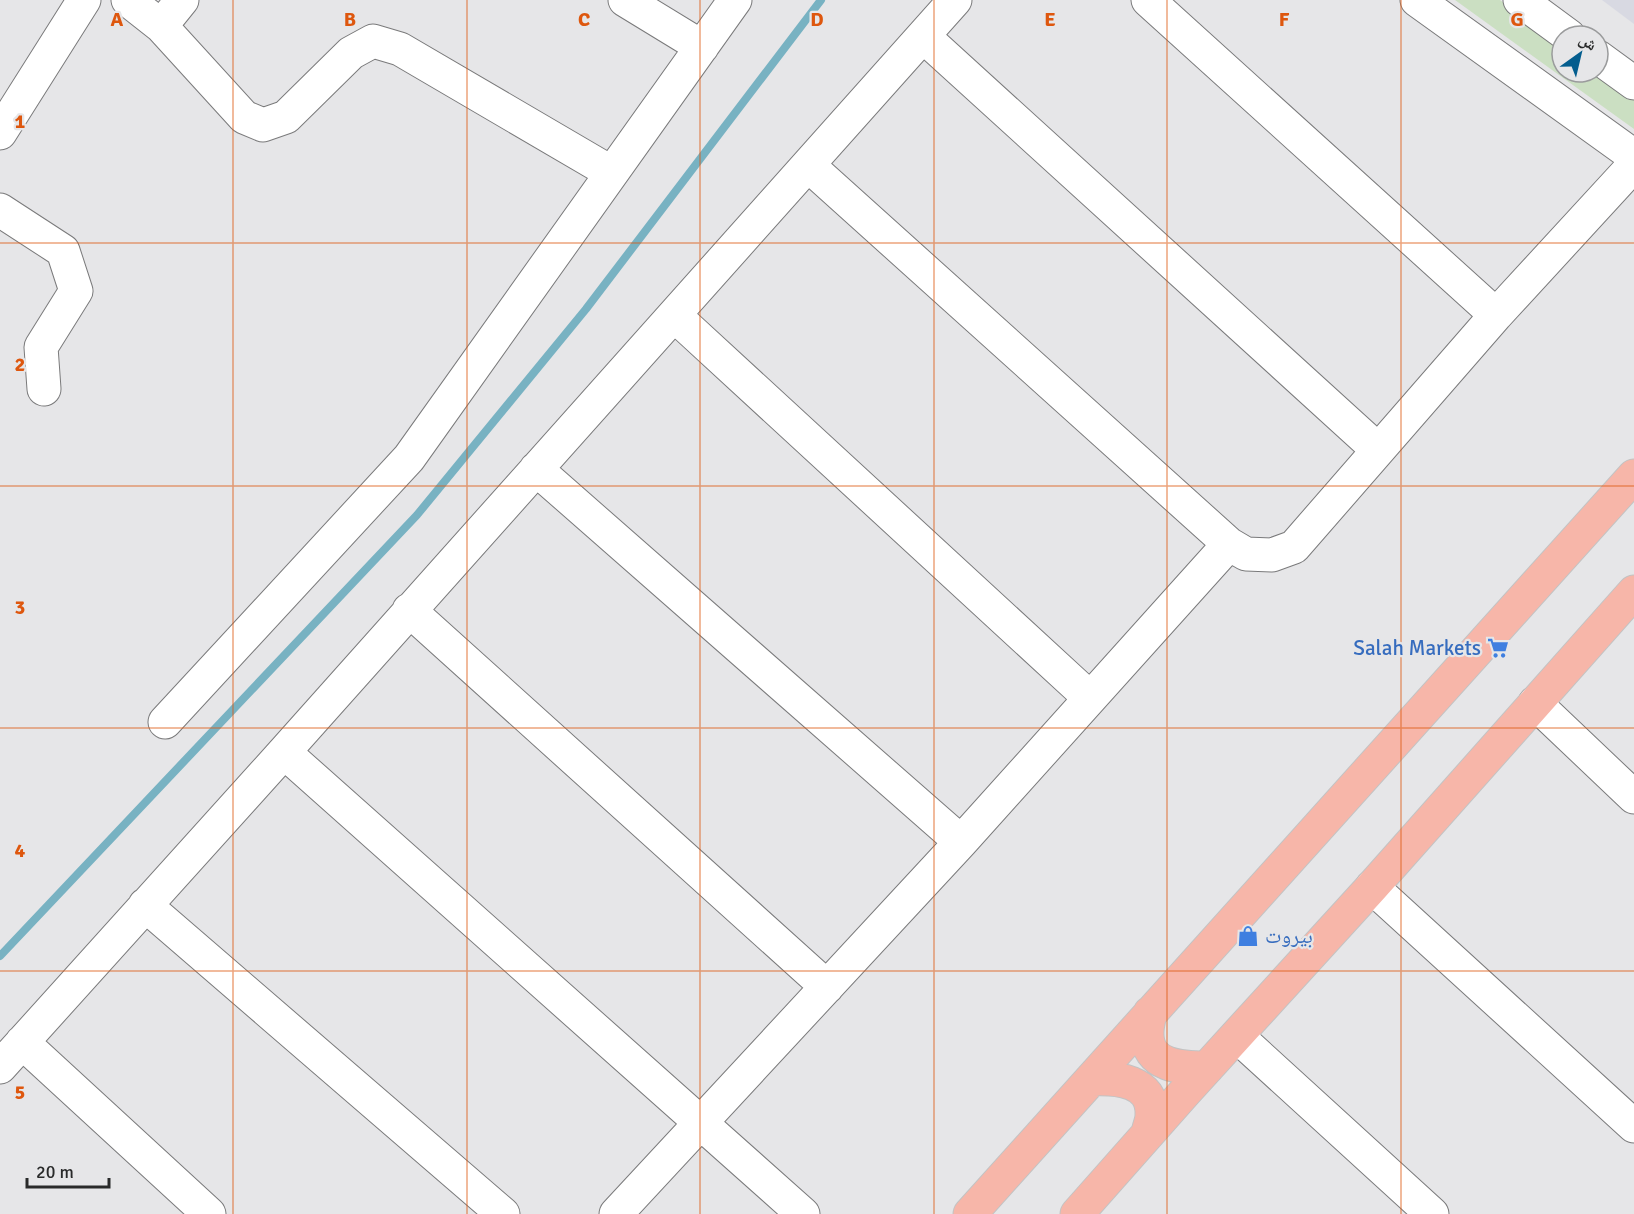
<svg xmlns="http://www.w3.org/2000/svg" width="1634" height="1214" viewBox="0 0 1634 1214" font-family="Signika,'Noto Naskh Arabic',sans-serif">
<style>
.built{fill:#d8d9e2}
.green{fill:#cbdfc2}
.lines{fill:none;stroke-linecap:round;stroke-linejoin:round}
.stream{stroke:#78b2c2;stroke-width:8}
.minor-casing{stroke:#7a7a7b;stroke-width:35}
.major-casing{stroke:#c3c3c3;stroke-width:35}
.minor{stroke:#fff;stroke-width:33}
.major{stroke:#f7b6a9;stroke-width:33}
.grid{fill:none;stroke:#de570e;stroke-width:1.5;stroke-opacity:0.55}
.labels{text-anchor:middle;stroke-width:4.5;stroke-linejoin:round;paint-order:stroke}
.shop-label{font-size:21px;fill:#366cbe;stroke:#e6e6e8;text-anchor:end}
.grid-label{font-size:20px;text-anchor:middle;font-weight:bold;fill:#de570e;stroke:#e6e6e8;stroke-width:4.5;stroke-linejoin:round;paint-order:stroke}
</style>
<rect width="100%" height="100%" fill="#e6e6e8"/>
<path class="built" d="M 1602,0 L 1634,0 L 1634,24 Z"/>
<path class="green" d="M 1455,0 L 1500,0 L 1562,46 L 1562,72 L 1598,72 L 1634,98 L 1634,129 Z"/>
<g class="lines">
<path class="stream" d="M 0,956 L 417,515 L 586,309 L 821,0"/>
<defs>
<path id="minor" d="M 128,0 L 161,26 L 244,117 L 263,125 L 286,117 L 351,53 L 373,41 L 400,49 L 612,173
M 625,0 L 702,47
M 1148,0 L 1496,315
M 1417,0 L 1634,156
M 1520,0 L 1569,36
M 161,26 L 182,0
M 923,36 L 1378,450
M 1598,57 L 1634,83
M 0,133 L 84,0
M 808,165 L 1229,544 L 1246,554 L 1272,555 L 1294,547 L 1496,315 L 1634,165
M 0,210 L 63,251 L 76,291 L 41,347 L 44,389
M 674,315 L 1090,698
M 536,469 L 961,842
M 409,610 L 827,987
M 1535,703 L 1634,797
M 165,722 L 409,458 L 735,0
M 284,752 L 803,1214
M 1372,887 L 1634,1126
M 145,905 L 503,1214
M 1237,1036 L 1432,1214
M 22,1042 L 209,1214
M 0,1067 L 284,752 L 955,0
M 616,1214 L 961,842 L 1229,544"/>
<path id="major" d="M 1150,1013 C 1149,1019 1147,1026 1147,1032 C 1146,1067 1182,1068 1207,1068
M 1092,1079 C 1117,1078 1153,1080 1152,1115 C 1152,1121 1149,1127 1148,1133
M 970,1214 L 1634,476
M 1077,1214 L 1185,1092 L 1372,887 L 1634,592"/>
</defs>
<use href="#minor" class="minor-casing"/>
<use href="#major" class="major-casing"/>
<use href="#minor" class="minor"/>
<use href="#major" class="major"/>
</g>
<path class="grid" d="M 233,0 L 233,1214M 467,0 L 467,1214M 700,0 L 700,1214M 934,0 L 934,1214M 1167,0 L 1167,1214M 1401,0 L 1401,1214M 0,243 L 1634,243M 0,486 L 1634,486M 0,728 L 1634,728M 0,971 L 1634,971"/>
<defs>
<symbol id="supermarket-bare" viewBox="-9 -9 18 18"><path d="M-6-5.5h2.5l.6 2H6L4.5 2H-2.5L-4.4-4H-6ZM-1.5 3.2a1.3 1.3 0 1 0 .1 0ZM3 3.2a1.3 1.3 0 1 0 .1 0Z" fill="#3f7fe0" stroke="#e6e6e8" stroke-width="2.5" paint-order="stroke"/></symbol>
<symbol id="shop-bare" viewBox="-9 -9 18 18"><path d="M-5-2.5h2.3a2.7 3.5 0 0 1 5.4 0H5L5.5 6h-11ZM-1.5-2.5h3a1.5 2.3 0 0 0-3 0Z" fill="#3f7fe0" stroke="#e6e6e8" stroke-width="2.5" paint-order="stroke"/></symbol>
</defs>
<g fill-rule="evenodd">
<use href="#supermarket-bare" x="1483" y="633" width="30" height="30"/>
<use href="#shop-bare" x="1233" y="921" width="30" height="30"/>
</g>
<g class="labels">
<g class="shop-label">
<text x="1481" y="655">Salah Markets</text>
<text x="1265" y="943" text-anchor="start">بيروت</text>
</g>
</g>
<g class="grid-label">
<text x="117" y="26">A</text>
<text x="350" y="26">B</text>
<text x="584" y="26">C</text>
<text x="817" y="26">D</text>
<text x="1050" y="26">E</text>
<text x="1284" y="26">F</text>
<text x="1517" y="26">G</text>
<text x="20" y="128">1</text>
<text x="20" y="371">2</text>
<text x="20" y="614">3</text>
<text x="20" y="857">4</text>
<text x="20" y="1099">5</text>
</g>
<g transform="translate(1580 54) rotate(34)"><circle r="28" fill="#e6e6e8" stroke="#9a9b9c" stroke-width="1.5"/>
<path d="M0-4.5L10 22L0 15L-10 22Z" fill="#035d8e"/>
<text y="-9" font-size="16" font-weight="bold" text-anchor="middle" fill="#292a2a">ش</text>
</g>
<path d="M27 1178v9h82v-9" fill="none" stroke="#292a2a" stroke-width="3"/>
<text x="36" y="1178" font-size="18" fill="#292a2a" stroke="#e6e6e8" stroke-width="4.5" paint-order="stroke">20 m</text>
</svg>
